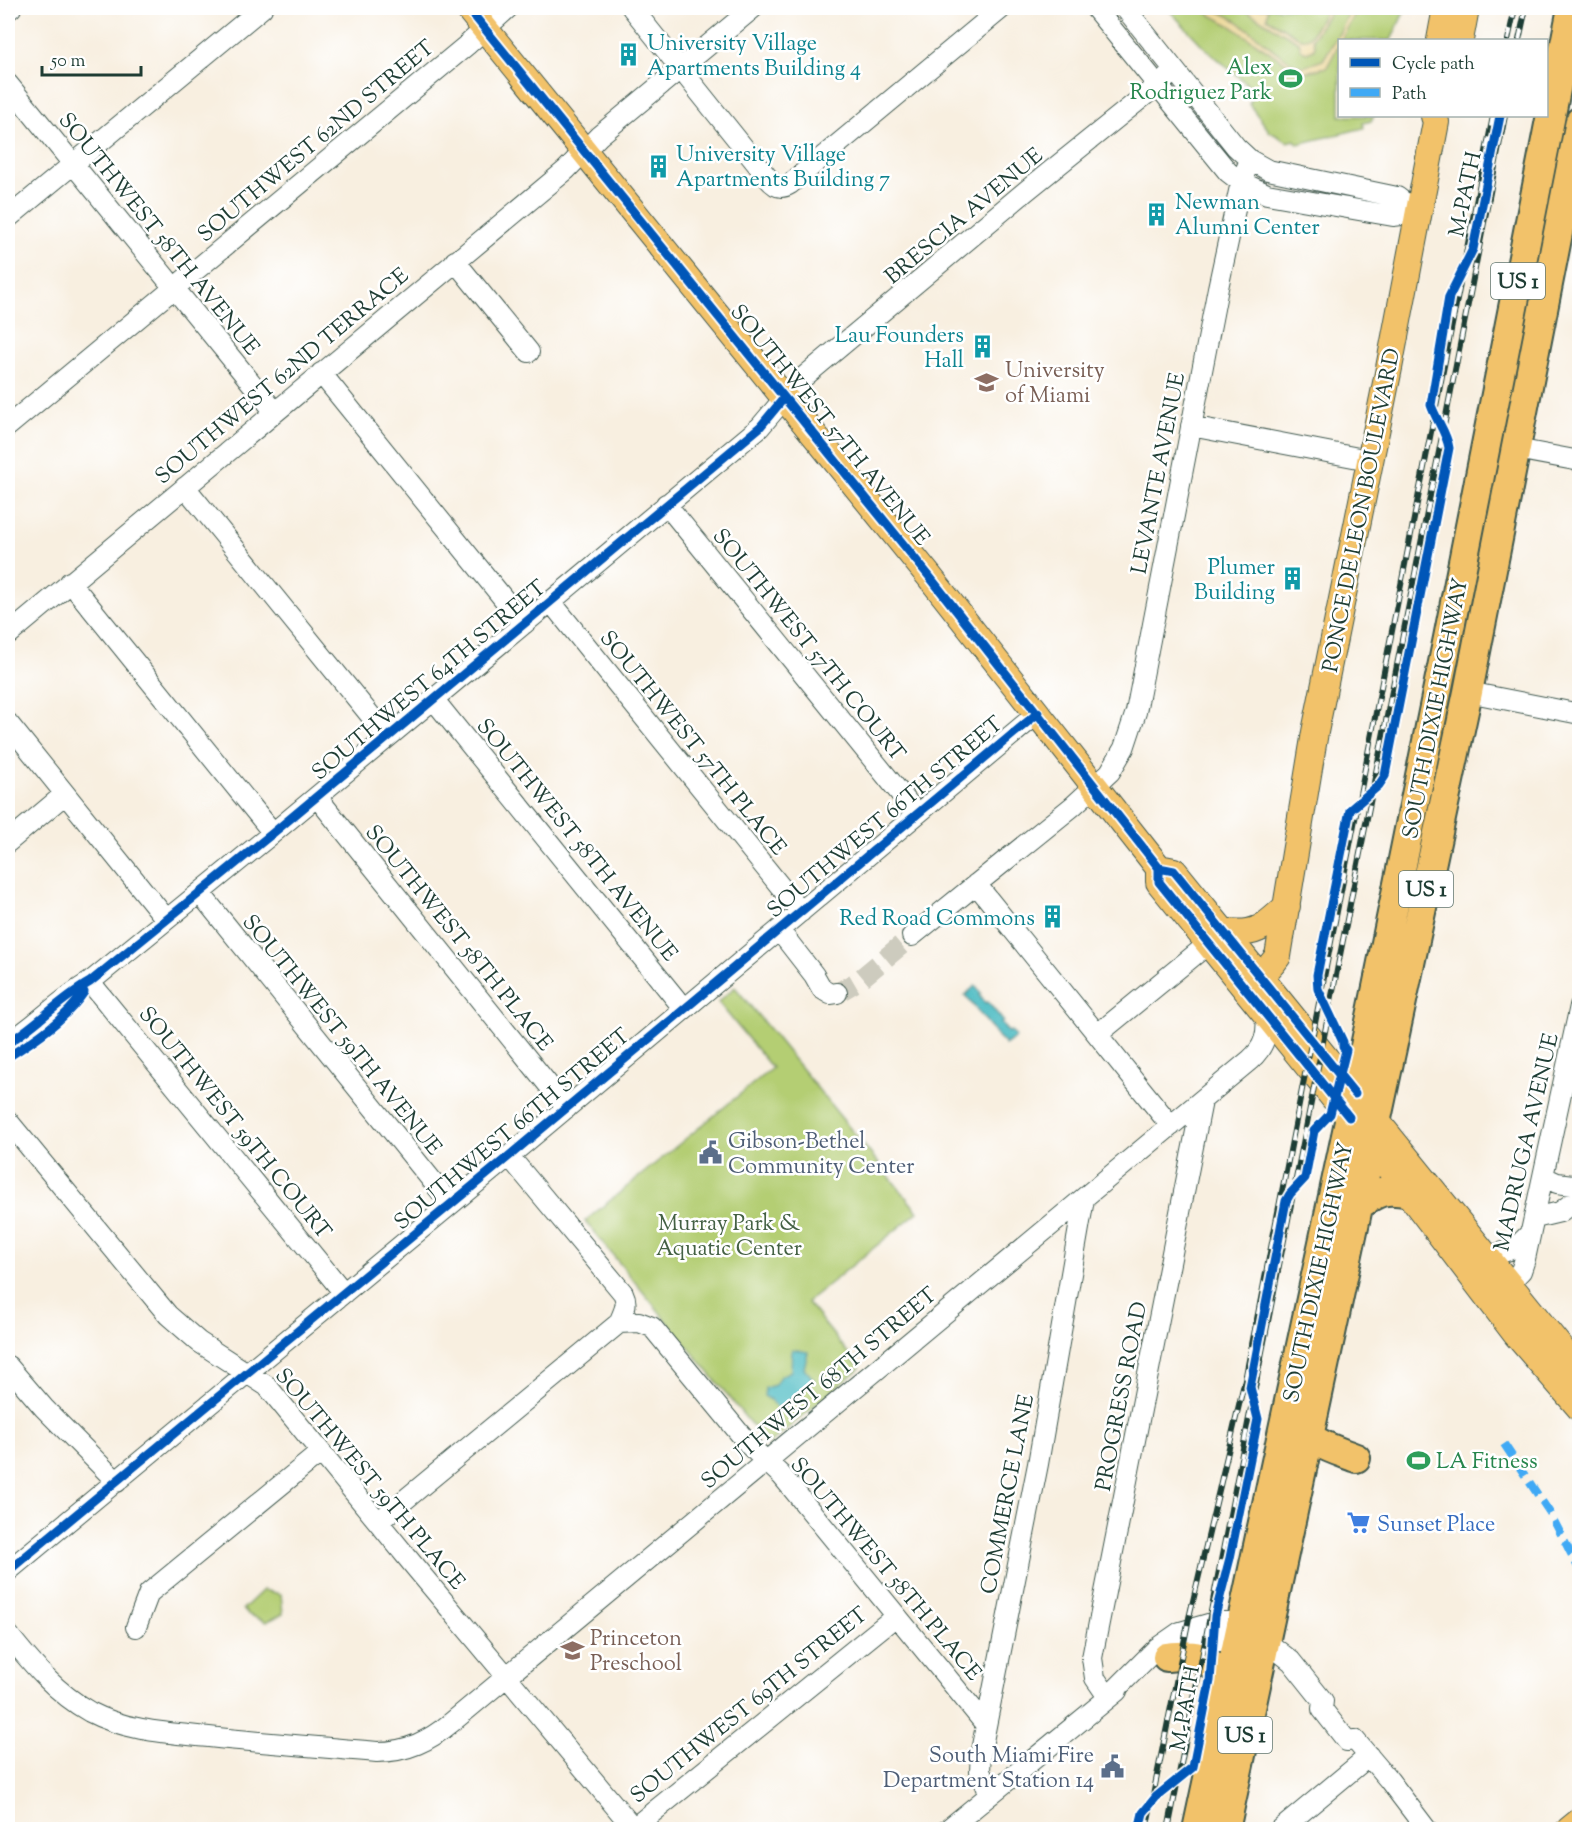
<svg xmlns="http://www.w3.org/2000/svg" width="1587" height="1837" viewBox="0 0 1587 1837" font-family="'Sorts Mill Goudy',serif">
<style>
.green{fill:#b4ce73;stroke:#6a8654;stroke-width:1.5}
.sand{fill:#eeda9e;stroke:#868c69;stroke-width:1.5}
.water{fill:#4dbcc3;stroke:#367c7c;stroke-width:1.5}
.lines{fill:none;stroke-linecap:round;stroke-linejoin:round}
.minor-tunnel{stroke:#cdcbbe;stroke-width:20;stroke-dasharray:20 10;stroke-linecap:butt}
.minor-casing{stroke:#40584e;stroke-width:22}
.major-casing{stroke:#40584e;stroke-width:28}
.highway-casing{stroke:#40584e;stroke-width:32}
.minor{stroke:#fff;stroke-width:20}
.major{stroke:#f2c26a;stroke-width:26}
.highway{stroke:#f2c26a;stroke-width:28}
.rail-casing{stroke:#1f3d34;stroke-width:6}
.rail{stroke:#fff;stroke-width:4;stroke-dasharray:11;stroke-linecap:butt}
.quiet{stroke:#3fa9f5;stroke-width:8;stroke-dasharray:15 8;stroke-linecap:butt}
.cycleway-casing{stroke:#fff;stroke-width:13}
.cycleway{stroke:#0057b8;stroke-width:9}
.labels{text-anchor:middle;stroke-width:5;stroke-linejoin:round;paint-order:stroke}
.shield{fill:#fff;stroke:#627771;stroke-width:1.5}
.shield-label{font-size:21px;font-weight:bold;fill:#1f3d34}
.culture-label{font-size:22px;fill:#0d838f;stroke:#fff;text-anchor:start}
.leisure-label{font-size:22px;fill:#27864d;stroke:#fff;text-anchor:end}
.street-label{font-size:22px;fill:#1f3d34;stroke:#fff}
.education-label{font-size:22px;fill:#785e54;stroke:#fff;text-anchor:start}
.service-label{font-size:22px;fill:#4e5e75;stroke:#fff;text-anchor:start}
.park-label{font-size:22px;fill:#446144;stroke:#fff}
.shop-label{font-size:22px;fill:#366cbe;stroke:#fff;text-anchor:start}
</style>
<rect width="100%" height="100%" fill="#fff"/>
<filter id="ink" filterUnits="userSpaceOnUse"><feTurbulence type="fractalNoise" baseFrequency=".0167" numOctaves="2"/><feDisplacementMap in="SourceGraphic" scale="12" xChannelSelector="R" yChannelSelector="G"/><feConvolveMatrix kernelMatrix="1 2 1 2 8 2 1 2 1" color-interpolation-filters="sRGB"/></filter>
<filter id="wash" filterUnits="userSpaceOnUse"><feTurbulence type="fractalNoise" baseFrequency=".008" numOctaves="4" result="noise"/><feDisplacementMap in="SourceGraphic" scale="24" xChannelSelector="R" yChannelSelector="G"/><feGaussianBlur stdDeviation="1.35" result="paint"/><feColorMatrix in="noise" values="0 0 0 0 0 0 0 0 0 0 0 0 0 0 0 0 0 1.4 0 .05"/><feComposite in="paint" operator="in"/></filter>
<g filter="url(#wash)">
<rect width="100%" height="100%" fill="#f8efe0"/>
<path class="green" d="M 1167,8 L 1406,8 L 1391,40 L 1340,40 L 1340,116 L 1374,116 L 1371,121 L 1363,123 L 1364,128 L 1298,144 L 1295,140 L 1288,142 L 1270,132 L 1249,104 L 1256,92 L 1204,47 Z
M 735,987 L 918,1212 L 807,1302 L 860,1368 L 768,1445 L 585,1221 L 772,1068 L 718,1002 Z
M 263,1590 L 281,1594 L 283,1614 L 266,1622 L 247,1614 L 243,1609 Z"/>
<path class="sand" d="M 1198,8 C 1239,7 1266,54 1303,67 L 1323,60 L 1340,32 L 1351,8 L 1358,8 L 1327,67 L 1301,73 L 1229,25 Z
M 1241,8 L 1268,8 L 1267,18 L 1301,39 L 1310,37 L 1327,8 L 1332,8 L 1313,38 L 1315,45 L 1314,49 L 1307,52 L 1301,50 L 1299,42 Z"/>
<path class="water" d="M 975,986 L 981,993 L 979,995 L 985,1003 L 988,1002 L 1003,1021 L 1001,1023 L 1008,1032 L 1011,1031 L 1016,1037 L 1005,1045 L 965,995 Z
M 792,1349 L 808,1352 L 804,1368 L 814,1380 L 778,1409 L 771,1400 L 764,1396 L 765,1388 L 775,1385 L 780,1376 L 791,1371 Z"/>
</g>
<g filter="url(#ink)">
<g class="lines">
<path class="minor-tunnel" d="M 837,993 L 858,981 L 912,936"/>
<defs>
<path id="minor" d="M 632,8 L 768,178 C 774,186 780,190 790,184 L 1002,8
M 1095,8 L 1228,172 L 1241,182 L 1267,194 L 1393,216 L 1418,213
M 1125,8 L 1236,147 L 1250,160 L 1268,170 L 1397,197 L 1418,213
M 8,10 L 11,8
M 8,84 L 275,412
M 8,218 L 262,8
M 455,261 L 529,352
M 321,373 L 524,624
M 8,426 L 467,45 L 508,8
M 1191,426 L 1369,460
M 1516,449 L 1580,461
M 185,487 L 388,737
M 666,504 L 917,814
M 70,582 L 273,833
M 551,602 L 801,912
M 8,635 L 566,170 L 599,136 L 753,8
M 1468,692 L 1580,714
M 434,700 L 684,1009
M 8,723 L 166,919
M 317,797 L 567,1108
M 8,842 L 65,794
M 976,884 L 1171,1126
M 200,893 L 451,1204
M 779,930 L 814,975 L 822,989 L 830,994 L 837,993
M 912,936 L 1073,806 L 1110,772 L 1124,748 L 1136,712 L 1218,288 L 1241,182 L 1250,160
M 90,982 L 344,1293
M 1098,1034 L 1208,944
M 8,1043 C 37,1025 60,999 90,982 L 273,833 L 760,427 L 799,381 L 1026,191 L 1175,71
M 8,1121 L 168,1315 L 199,1342 L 267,1386 L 415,1567 L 635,1830
M 1544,1177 L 1557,1183 L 1580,1186
M 1535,1218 L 1560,1212 L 1580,1197
M 1486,1256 C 1508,1252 1515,1250 1530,1233
M 1508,1284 L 1521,1271 L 1525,1259 L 1580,1006
M 619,1323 L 639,1322 L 652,1327 L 750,1446 L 782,1476 L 986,1725
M 8,1366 L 44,1408 L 117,1482
M 378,1522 L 619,1323 C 623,1312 629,1305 623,1293 L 509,1156
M 8,1571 L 509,1156 L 1038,713
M 136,1627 L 149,1593 L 321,1452
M 8,1634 C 31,1663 56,1693 90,1712 C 126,1731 169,1733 209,1737 C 265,1743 321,1747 377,1752 C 407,1752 429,1741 452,1722 L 1250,1060 C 1265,1047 1268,1033 1266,1015
M 1174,1653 L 1202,1641 L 1250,1641
M 1108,1697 L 1095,1678 L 1092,1658 L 1202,1101
M 1108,1697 L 1157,1648 L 1180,1632 L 1215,1622 L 1241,1622 L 1291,1661 L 1323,1701 L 1322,1709 L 1347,1741 L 1355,1740 L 1389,1780 L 1427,1830
M 990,1795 L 980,1771 L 981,1751 L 1038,1464 L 1084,1199
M 631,1830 L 896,1616
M 947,1830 L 1117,1691
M 1280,1830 L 1369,1756"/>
<path id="major" d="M 468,8 L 929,576 L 1159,868 L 1174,871 L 1580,1372
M 1440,40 L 1446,8
M 1460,40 L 1466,8
M 1159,868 L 1159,882 L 1371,1144 L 1516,1334 L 1580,1408
M 1223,931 C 1255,937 1265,927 1287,906
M 1244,972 C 1260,979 1269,969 1278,956 L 1315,732 L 1389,368 L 1436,122 L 1434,116
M 1569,1830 L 1580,1821"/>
<path id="highway" d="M 1359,1205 C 1378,1191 1385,1188 1409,1193
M 1300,1424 C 1310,1444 1336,1450 1356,1458
M 1167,1657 C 1203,1653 1205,1656 1229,1683
M 1197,1830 L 1362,1061 L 1448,638 L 1572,8
M 1225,1830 L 1468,692 L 1580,121"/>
</defs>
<use href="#minor" class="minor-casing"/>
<use href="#major" class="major-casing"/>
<use href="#highway" class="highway-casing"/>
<use href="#minor" class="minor"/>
<use href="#major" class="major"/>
<use href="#highway" class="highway"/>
<defs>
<path id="rail" d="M 1508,40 L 1515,8
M 1519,40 L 1526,8
M 1146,1830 L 1189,1618 L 1246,1375 L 1493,116
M 1168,1830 L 1505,116"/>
</defs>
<use href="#rail" class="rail-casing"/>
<use href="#rail" class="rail"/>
<path class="quiet" d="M 1504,1444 L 1550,1513 L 1580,1571"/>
<defs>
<path id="cycleway" d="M 468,8 L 929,576 L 1159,868 L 1174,871 L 1355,1094
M 1159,868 L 1159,882 L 1349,1117
M 8,1043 C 37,1025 60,999 90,982 L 273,833 L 760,427 L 784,398
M 8,1057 C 35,1040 66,1019 84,992
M 8,1571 L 509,1156 L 1038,713
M 1139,1830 L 1143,1813 L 1156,1797 L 1193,1767 L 1210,1681 L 1215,1616 L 1230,1558 L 1258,1419 L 1250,1387 L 1286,1201 L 1290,1194 L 1305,1178 L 1314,1131 L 1330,1114 L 1346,1050 L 1343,1047 L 1343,1042 L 1318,989 L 1317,975 L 1350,810 L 1379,785 L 1385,776 L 1386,770 L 1449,448 C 1447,433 1436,420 1431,405 L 1449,297 L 1473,249 L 1500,116"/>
</defs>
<use href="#cycleway" class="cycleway-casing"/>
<use href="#cycleway" class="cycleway"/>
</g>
</g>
<defs>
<symbol id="building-bare" viewBox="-9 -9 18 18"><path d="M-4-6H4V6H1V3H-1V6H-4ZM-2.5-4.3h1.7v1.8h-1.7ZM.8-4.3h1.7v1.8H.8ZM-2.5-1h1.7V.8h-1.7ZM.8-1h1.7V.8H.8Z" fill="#0f9aa8" stroke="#fff" stroke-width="2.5" paint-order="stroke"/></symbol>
<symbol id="stadium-bare" viewBox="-9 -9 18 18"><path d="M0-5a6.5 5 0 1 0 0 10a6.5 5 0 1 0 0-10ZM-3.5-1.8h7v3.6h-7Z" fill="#2e9e5b" stroke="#fff" stroke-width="2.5" paint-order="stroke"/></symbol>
<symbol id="university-bare" viewBox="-9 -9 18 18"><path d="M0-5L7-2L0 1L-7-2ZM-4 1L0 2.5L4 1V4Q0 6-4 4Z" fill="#8d6e63" stroke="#fff" stroke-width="2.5" paint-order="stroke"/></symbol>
<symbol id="civic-bare" viewBox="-9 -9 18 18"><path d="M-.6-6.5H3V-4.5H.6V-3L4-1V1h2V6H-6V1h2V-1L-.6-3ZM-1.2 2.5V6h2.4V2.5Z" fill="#5c6f8a" stroke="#fff" stroke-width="2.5" paint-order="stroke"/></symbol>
<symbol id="supermarket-bare" viewBox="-9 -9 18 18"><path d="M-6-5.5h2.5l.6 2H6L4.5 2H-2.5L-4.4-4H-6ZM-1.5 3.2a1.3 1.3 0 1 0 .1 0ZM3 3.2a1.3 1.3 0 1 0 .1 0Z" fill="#3f7fe0" stroke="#fff" stroke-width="2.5" paint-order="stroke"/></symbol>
<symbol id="school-bare" viewBox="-9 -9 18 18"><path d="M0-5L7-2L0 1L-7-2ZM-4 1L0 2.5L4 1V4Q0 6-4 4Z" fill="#8d6e63" stroke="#fff" stroke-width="2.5" paint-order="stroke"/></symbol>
</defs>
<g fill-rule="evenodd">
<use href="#building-bare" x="612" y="38" width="33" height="33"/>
<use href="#stadium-bare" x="1274" y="62" width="33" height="33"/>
<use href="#building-bare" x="642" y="150" width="33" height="33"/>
<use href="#building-bare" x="1140" y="198" width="33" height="33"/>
<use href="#building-bare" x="966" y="330" width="33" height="33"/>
<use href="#university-bare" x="970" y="366" width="33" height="33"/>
<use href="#building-bare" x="1276" y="562" width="33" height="33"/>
<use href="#building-bare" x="1036" y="900" width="33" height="33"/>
<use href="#civic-bare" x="694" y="1136" width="33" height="33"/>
<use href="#stadium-bare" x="1402" y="1444" width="33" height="33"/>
<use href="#supermarket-bare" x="1342" y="1506" width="33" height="33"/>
<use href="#school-bare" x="556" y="1634" width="33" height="33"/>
<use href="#civic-bare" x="1096" y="1750" width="33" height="33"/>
</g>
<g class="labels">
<g class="shield">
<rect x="1491" y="263" width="54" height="36" rx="4.5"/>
<rect x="1399" y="871" width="54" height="36" rx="4.5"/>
<rect x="1218" y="1717" width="54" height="36" rx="4.5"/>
</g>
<g class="shield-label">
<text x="1518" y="288">US 1</text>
<text x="1426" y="896">US 1</text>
<text x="1245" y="1742">US 1</text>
</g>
<g class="culture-label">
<text x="647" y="50">University Village<tspan x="647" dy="25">Apartments Building 4</tspan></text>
<text x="676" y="161">University Village<tspan x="676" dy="25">Apartments Building 7</tspan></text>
<text x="1175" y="209">Newman<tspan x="1175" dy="25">Alumni Center</tspan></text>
<text x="964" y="342" text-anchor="end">Lau Founders<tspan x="964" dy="25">Hall</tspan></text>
<text x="1275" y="574" text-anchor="end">Plumer<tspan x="1275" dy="25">Building</tspan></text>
<text x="1035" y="925" text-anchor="end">Red Road Commons</text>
</g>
<g class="leisure-label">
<text x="1272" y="74">Alex<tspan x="1272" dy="25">Rodriguez Park</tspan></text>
<text x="1436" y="1468" text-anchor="start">LA Fitness</text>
</g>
<g class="street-label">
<text transform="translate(315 140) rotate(-40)" y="8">SOUTHWEST 62ND STREET</text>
<text transform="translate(1464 194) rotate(-78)" y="8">M-PATH</text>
<text transform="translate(963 215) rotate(-40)" y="8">BRESCIA AVENUE</text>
<text transform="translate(160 233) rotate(51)" y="8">SOUTHWEST 58TH AVENUE</text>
<text transform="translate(281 375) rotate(-40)" y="8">SOUTHWEST 62ND TERRACE</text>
<text transform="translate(831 424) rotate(51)" y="8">SOUTHWEST 57TH AVENUE</text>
<text transform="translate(1157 473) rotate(-79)" y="8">LEVANTE AVENUE</text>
<text transform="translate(1360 510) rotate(-79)" y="8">PONCE DE LEON BOULEVARD</text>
<text transform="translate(810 644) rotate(51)" y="8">SOUTHWEST 57TH COURT</text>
<text transform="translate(428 679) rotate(-40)" y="8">SOUTHWEST 64TH STREET</text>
<text transform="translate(1434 708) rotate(-79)" y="8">SOUTH DIXIE HIGHWAY</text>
<text transform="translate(694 742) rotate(51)" y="8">SOUTHWEST 57TH PLACE</text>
<text transform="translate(884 816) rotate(-40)" y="8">SOUTHWEST 66TH STREET</text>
<text transform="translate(578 839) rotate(51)" y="8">SOUTHWEST 58TH AVENUE</text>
<text transform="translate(460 937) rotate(51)" y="8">SOUTHWEST 58TH PLACE</text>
<text transform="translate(343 1034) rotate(51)" y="8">SOUTHWEST 59TH AVENUE</text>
<text transform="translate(236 1122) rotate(51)" y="8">SOUTHWEST 59TH COURT</text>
<text transform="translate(511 1128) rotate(-40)" y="8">SOUTHWEST 66TH STREET</text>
<text transform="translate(1525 1142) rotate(-77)" y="8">MADRUGA AVENUE</text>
<text transform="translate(1317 1272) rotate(-78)" y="8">SOUTH DIXIE HIGHWAY</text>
<text transform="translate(818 1387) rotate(-40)" y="8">SOUTHWEST 68TH STREET</text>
<text transform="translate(1120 1396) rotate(-79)" y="8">PROGRESS ROAD</text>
<text transform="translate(371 1478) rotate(50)" y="8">SOUTHWEST 59TH PLACE</text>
<text transform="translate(1006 1494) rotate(-79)" y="8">COMMERCE LANE</text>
<text transform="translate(887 1568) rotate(50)" y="8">SOUTHWEST 58TH PLACE</text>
<text transform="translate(748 1704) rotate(-39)" y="8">SOUTHWEST 69TH STREET</text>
<text transform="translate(1184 1708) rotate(-80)" y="8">M-PATH</text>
</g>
<g class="education-label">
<text x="1005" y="377">University<tspan x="1005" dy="25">of Miami</tspan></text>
<text x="590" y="1645">Princeton<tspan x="590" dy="25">Preschool</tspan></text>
</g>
<g class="service-label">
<text x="728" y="1148">Gibson-Bethel<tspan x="728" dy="25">Community Center</tspan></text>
<text x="1094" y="1762" text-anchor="end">South Miami Fire<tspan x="1094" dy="25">Department Station 14</tspan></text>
</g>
<g class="park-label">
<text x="729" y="1230">Murray Park &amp;<tspan x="729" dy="25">Aquatic Center</tspan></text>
</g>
<g class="shop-label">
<text x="1377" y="1531">Sunset Place</text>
</g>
</g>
<rect width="1587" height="1837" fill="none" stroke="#fff" stroke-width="30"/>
<rect x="1338" y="39" width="210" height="78" fill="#ffffff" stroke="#a5b1ae" stroke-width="1.5"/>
<rect x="1350" y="58" width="30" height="9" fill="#0057b8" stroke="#a5b1ae" stroke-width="1.5"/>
<text x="1392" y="69" font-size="18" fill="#1f3d34">Cycle path</text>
<rect x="1350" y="88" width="30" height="9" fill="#3fa9f5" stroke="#a5b1ae" stroke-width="1.5"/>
<text x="1392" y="99" font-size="18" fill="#1f3d34">Path</text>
<path d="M42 66v9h99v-9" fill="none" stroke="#1f3d34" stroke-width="3"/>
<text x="51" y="66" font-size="18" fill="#1f3d34" stroke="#ffffff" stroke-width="4.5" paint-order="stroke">50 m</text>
</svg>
